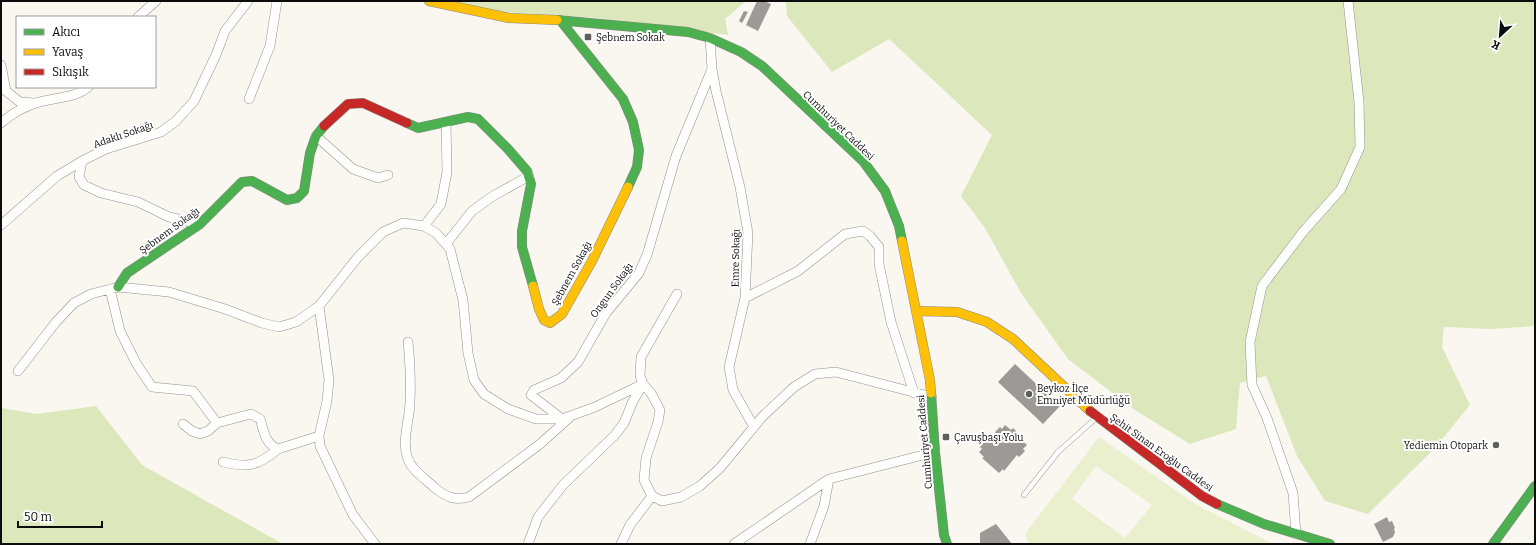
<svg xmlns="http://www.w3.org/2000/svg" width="1536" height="545" viewBox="0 0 1536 545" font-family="Bitter,serif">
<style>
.green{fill:#eaf0ce;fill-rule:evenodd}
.forest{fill:#dce8bc}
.building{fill:#9d9996}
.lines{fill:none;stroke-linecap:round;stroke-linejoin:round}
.lane-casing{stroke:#93918f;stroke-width:5.5}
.street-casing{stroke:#93918f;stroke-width:10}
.fast-casing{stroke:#8a8885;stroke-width:10}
.slow-casing{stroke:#8a8885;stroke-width:10}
.jam-casing{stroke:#8a8885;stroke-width:10}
.lane{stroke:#fefefd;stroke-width:4.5}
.street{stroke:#fefefd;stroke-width:9}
.fast{stroke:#4caf50;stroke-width:9}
.slow{stroke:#ffc107;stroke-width:9}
.jam{stroke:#c62828;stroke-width:9}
.poi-dot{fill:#5f5e5c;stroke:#fff;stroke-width:1.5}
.labels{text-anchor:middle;stroke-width:4;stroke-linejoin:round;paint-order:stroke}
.poi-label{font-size:10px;fill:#0c0c0c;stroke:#fff;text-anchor:start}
.street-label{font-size:10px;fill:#0c0c0c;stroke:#fff}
</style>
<rect width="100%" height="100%" fill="#faf6f0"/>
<path class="green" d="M 1099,437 L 1195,504 L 1269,542 L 1268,544 L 1029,544 L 1025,534 ZM 1096,466 L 1152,505 L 1125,538 L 1072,499 Z"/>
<path class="forest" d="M 425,1 L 746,1 L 725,19 L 728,35 L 598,18 L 504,12 Z
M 786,1 L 1535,1 L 1535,326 L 1492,329 L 1444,327 L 1442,347 L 1470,405 L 1434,449 L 1368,514 L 1325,501 L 1297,456 L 1266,376 L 1240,383 L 1236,429 L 1190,444 L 1135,410 L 1068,359 L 1021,293 L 985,228 L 961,196 L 992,135 L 889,39 L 832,72 L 787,16 Z
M 96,406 L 142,465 L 283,544 L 1,544 L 1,408 L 37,414 Z"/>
<path class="building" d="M 757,1 L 764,1 L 771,4 L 758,31 L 746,25 Z
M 744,11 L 748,12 L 742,23 L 739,21 Z
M 1015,364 L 1060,406 L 1043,424 L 998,382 Z
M 1005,425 L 1011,430 L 1013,428 L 1023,438 L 1022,440 L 1027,445 L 1023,449 L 1025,451 L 1019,457 L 1017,455 L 1004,471 L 1003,469 L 999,473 L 982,458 L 984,457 L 979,452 L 982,449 L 980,447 L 985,441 L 987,443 L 996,434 L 995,432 L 1000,427 L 1002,429 Z
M 1387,517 L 1389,522 L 1392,521 L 1395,528 L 1394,529 L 1395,532 L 1393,537 L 1383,542 L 1374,524 Z
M 996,524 L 1012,544 L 980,544 L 980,533 Z"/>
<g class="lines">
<defs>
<path id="lane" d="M 1024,495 L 1058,452 L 1096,418"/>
<path id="street" d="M 138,17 L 156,1
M 710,38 L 712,69 L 716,91 L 740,187 L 748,233 L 745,298 L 729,367 L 733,390 L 754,427
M 1,65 L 6,91
M 1,87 L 20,102 L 35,103
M 249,99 L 270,46 L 277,1
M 1,123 C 10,115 24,107 36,103 C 51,98 77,98 88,87
M 316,136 L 353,169 L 378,178 L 388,175
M 200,224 L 169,217 L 138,202 L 101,193 L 84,185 L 79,177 L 82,161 L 106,149 L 161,132 L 176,121 L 194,101 L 216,55 L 225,31 L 248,1
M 1,225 L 57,176 L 82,161
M 424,226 L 441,204 L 447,172 L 446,123
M 446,244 L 472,211 L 493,196 L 529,176
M 110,289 L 120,331 L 136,363 L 152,387 L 193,391 L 217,423
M 677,294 L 641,357 L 640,376 L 643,384 L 651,393 L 660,410 L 658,422 L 646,458 L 644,480 L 652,496 L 662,501 L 681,497 L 700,486 L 720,468 L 762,417 L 794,387 L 815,374 L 836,372 L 932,397
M 745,298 L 798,271 L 845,234 L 863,231 L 870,236 L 879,247 L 879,264 L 891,322 L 914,393
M 319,306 L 329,380 L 327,401 L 319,436 L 320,446 L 353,515 L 375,544
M 408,342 C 410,362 411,381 410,401 C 410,419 401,441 408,459 C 412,471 427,480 435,488 C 446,497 455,501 469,497 L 540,444 L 569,418
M 18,371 L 56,322 L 74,303 L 91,294 L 118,287 L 169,292 L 225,309 L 262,323 L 279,327 L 296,322 L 319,306 L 358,257 L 383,232 L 403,223 L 424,226 L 436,233 L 450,249 L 463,300 L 468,353 L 474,380 L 484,394 L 508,409 L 536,419 L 562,419 L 595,407 L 643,384
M 562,419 L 531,395 L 534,390 L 561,378 L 578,362 L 606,313 L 639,273 L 647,255 L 676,156 L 712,69
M 183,424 L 192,431 L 200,434 L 208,431 L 217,423 L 251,414 L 260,419 C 264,431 265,444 278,449 L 319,436
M 223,462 C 248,468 258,466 278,449
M 1296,534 L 1293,493 L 1267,418 L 1252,385 L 1250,342 L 1262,286 L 1302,233 L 1341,189 L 1360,147 L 1359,102 L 1348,1
M 528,544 L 538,517 L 563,485 L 615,435 L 624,423 L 633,401 L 643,384
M 621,544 L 630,525 L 652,496
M 734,544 L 829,479 L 935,452
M 810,544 L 824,506 L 829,479"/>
<path id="fast" d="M 557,20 L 688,32 L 710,38 L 741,52 L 762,66 L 863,161 L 885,191 L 899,226 L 902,241
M 560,20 L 623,99 L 633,122 L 639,150 L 637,167 L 628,187
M 407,123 L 418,128 L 468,117 L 478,119 L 508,149 L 527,171 L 531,184 L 522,231 L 522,247 L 533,286
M 118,287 L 127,273 L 200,224 L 242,182 L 252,181 L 287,200 L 297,198 L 304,191 L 310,153 L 316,136 L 324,126
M 931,393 L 935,452 L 944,535 L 947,544
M 1217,504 L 1264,524 L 1330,544
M 1493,544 L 1535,486"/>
<path id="slow" d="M 429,1 L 509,18 L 557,20
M 902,241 L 930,380 L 931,393
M 533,286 L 539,309 L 544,320 L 550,323 L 562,314 L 592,261 L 628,187
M 917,311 L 957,312 L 987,322 L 1013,339 L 1090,411"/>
<path id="jam" d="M 324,126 L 348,104 L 363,103 L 407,123
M 1090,411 L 1202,496 L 1217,504"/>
</defs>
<use href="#lane" class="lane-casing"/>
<use href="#street" class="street-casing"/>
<use href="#fast" class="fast-casing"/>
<use href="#slow" class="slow-casing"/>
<use href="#jam" class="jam-casing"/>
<use href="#lane" class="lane"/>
<use href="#street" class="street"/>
<use href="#fast" class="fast"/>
<use href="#slow" class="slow"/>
<use href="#jam" class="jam"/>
</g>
<g class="poi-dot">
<rect x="584" y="33" width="8" height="8" rx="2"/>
<circle cx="1029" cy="394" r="4"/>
<rect x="942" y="433" width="8" height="8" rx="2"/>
<circle cx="1496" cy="445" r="4"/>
</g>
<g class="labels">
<g class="poi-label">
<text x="596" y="41">Şebnem Sokak</text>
<text x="1037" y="392">Beykoz İlçe<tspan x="1037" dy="12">Emniyet Müdürlüğü</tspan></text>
<text x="954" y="441">Çavuşbaşı Yolu</text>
<text x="1488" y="449" text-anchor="end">Yediemin Otopark</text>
</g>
<g class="street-label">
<text transform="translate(839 125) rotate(44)" y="4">Cumhuriyet Caddesi</text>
<text transform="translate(123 134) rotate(-19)" y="4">Adaklı Sokağı</text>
<text transform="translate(169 230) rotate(-36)" y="4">Şebnem Sokağı</text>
<text transform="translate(735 258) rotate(-89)" y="4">Emre Sokağı</text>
<text transform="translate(571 273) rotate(-61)" y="4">Şebnem Sokağı</text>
<text transform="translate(611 290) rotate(-54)" y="4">Ongun Sokağı</text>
<text transform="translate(924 442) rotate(-95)" y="4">Cumhuriyet Caddesi</text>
<text transform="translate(1162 452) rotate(36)" y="4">Şehit Sinan Eroğlu Caddesi</text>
</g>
</g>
<rect width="1536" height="545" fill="none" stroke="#0c0c0c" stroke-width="4"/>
<rect x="16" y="16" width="140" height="72" fill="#ffffff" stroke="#9e9e9e"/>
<rect x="24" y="29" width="20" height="6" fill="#4caf50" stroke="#9e9e9e"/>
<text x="52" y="36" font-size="12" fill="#0c0c0c">Akıcı</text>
<rect x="24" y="49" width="20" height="6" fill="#ffc107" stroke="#9e9e9e"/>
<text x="52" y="56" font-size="12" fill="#0c0c0c">Yavaş</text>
<rect x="24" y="69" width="20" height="6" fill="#c62828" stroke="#9e9e9e"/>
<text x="52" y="76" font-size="12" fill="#0c0c0c">Sıkışık</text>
<g transform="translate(1500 36) rotate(206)" stroke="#ffffff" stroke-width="3" paint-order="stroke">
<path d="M0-3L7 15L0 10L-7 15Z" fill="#0c0c0c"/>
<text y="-6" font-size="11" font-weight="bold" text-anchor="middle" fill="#0c0c0c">K</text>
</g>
<path d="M18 521v6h84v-6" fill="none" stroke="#0c0c0c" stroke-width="2"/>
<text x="24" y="521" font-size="12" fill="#0c0c0c" stroke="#ffffff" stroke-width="3" paint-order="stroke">50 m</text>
</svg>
